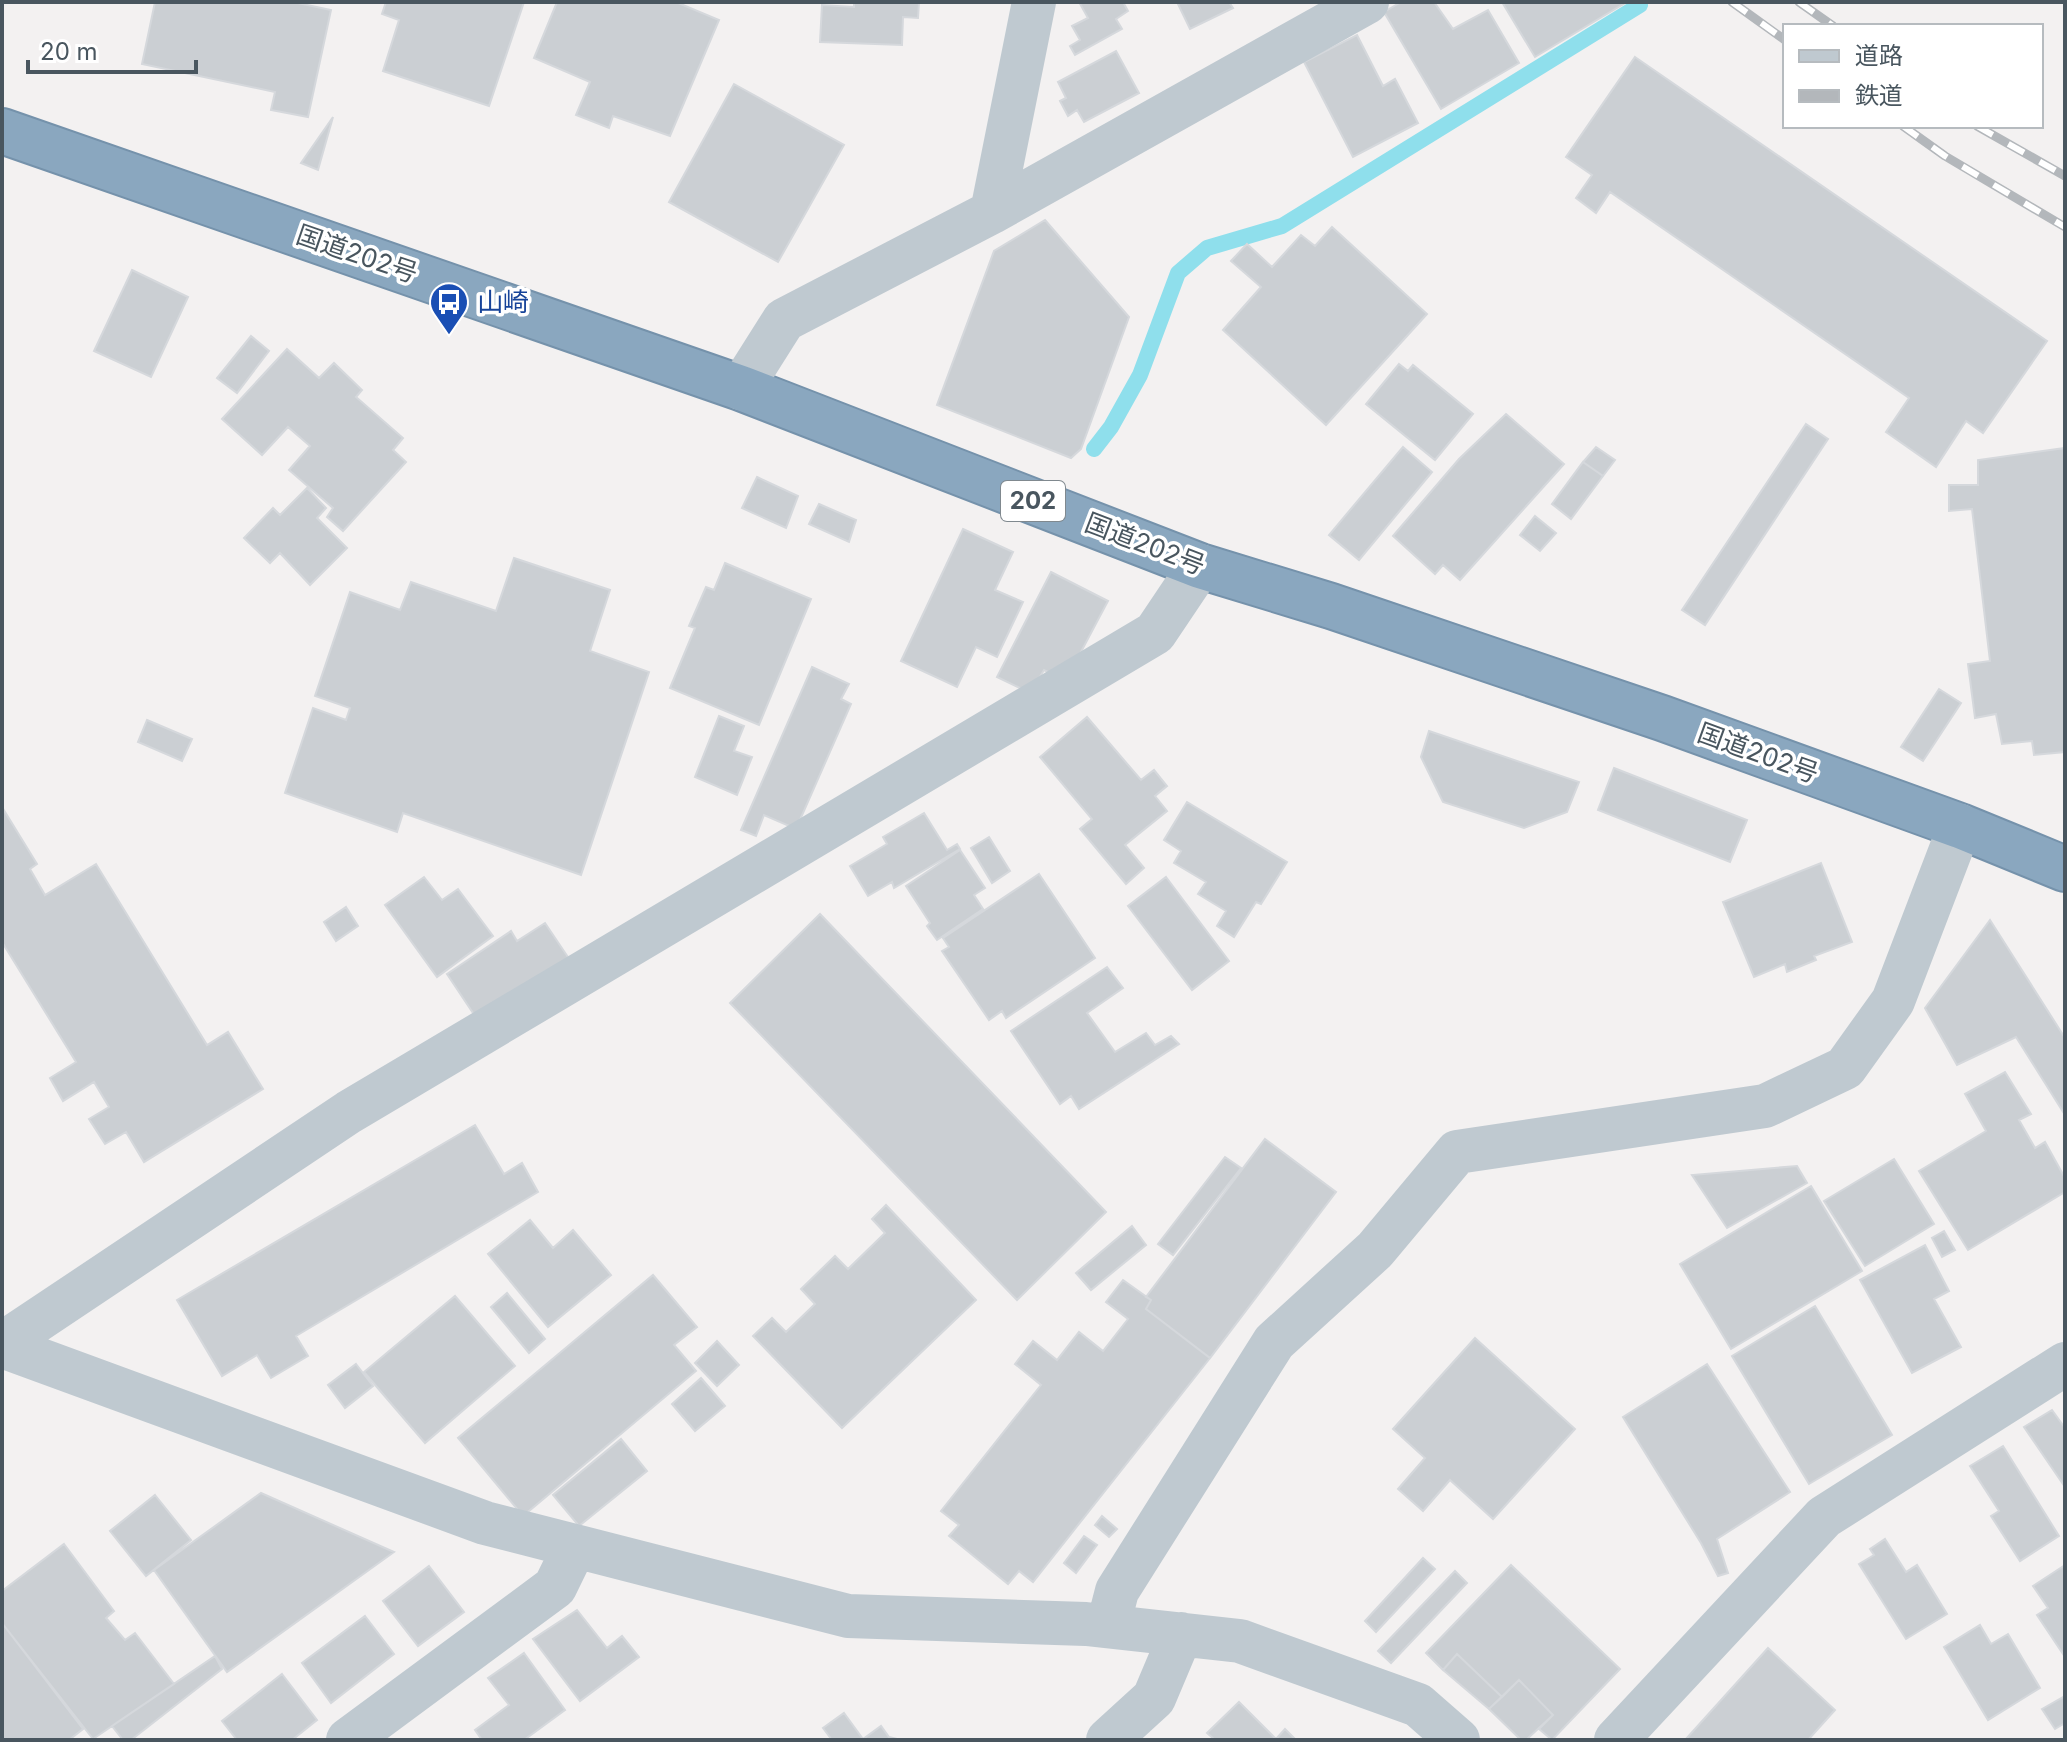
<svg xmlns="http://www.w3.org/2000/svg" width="2067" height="1742" viewBox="0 0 2067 1742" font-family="Inter,'Noto Sans JP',sans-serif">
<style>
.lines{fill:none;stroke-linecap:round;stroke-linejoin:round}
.stream{stroke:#8fdfec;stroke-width:16}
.building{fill:#cbcfd3;stroke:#d5d8dc;stroke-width:2}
.highway-casing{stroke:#7592ab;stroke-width:48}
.minor{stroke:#bfc9d0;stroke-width:44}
.highway{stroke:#8aa7bf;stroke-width:44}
.rail-casing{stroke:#b3b7bb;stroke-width:9}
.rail{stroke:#fff;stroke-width:6;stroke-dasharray:18;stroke-linecap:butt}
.labels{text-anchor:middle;stroke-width:7;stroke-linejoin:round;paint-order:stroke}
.shield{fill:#fff;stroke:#80898f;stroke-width:2}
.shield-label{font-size:24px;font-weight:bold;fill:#49565f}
.street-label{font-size:26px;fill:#49565f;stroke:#fff}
.transit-label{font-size:26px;fill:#164399;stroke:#fff;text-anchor:start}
</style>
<rect width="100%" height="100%" fill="#f3f1f1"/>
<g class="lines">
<path class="stream" d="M 1094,449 L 1111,427 L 1140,375 L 1178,273 L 1207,248 L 1282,226 L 1640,5"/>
</g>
<path class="building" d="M 155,2 L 293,2 L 331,10 L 308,117 L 271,110 L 275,92 L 142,64 Z
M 386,2 L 524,2 L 489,106 L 383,71 L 399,20 L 382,14 Z
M 557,2 L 676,2 L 719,20 L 670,136 L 613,116 L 609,128 L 576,115 L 590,82 L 534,58 Z
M 854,2 L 935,2 L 919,2 L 918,18 L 903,17 L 902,45 L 820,42 L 822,5 L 854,7 Z
M 1079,2 L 1123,2 L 1128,11 L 1116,19 L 1122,29 L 1075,55 L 1070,46 L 1080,40 L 1072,26 L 1088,18 Z
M 1177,2 L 1229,2 L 1233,8 L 1190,29 Z
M 1401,2 L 1434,2 L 1453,29 L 1488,10 L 1519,63 L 1441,109 L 1384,12 Z
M 1502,2 L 1624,2 L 1625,3 L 1535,57 Z
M 1357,35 L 1383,86 L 1395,79 L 1418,123 L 1353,157 L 1304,62 Z
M 1116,51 L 1139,93 L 1084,122 L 1077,110 L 1068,116 L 1060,101 L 1066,98 L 1058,82 Z
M 1635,57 L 2047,341 L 1983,433 L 1966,421 L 1936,467 L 1886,432 L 1909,398 L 1610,192 L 1596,213 L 1576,198 L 1592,175 L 1566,157 Z
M 734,84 L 844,145 L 778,262 L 669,202 Z
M 333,117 L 318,170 L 301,163 Z
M 1045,220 L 1129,317 L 1081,449 L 1071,458 L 937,405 L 994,251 Z
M 1332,227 L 1427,314 L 1326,425 L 1223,330 L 1261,287 L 1231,261 L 1247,244 L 1272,267 L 1301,235 L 1315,246 Z
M 132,270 L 188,297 L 151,377 L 94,351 Z
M 251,336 L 269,351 L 237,393 L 217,378 Z
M 287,349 L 319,378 L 334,363 L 362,390 L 356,397 L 403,438 L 393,450 L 406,462 L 343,531 L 327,517 L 333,508 L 289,470 L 310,446 L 288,427 L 262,455 L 222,419 Z
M 1399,364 L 1408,371 L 1413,365 L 1473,414 L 1435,460 L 1366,404 Z
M 1506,414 L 1564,464 L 1460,580 L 1443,565 L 1435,574 L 1393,536 L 1459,459 Z
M 1806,424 L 1828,439 L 1705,625 L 1682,610 Z
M 1403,447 L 1432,472 L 1359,560 L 1329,535 Z
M 1596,447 L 1615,460 L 1603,476 L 1583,462 Z
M 2065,448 L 2065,752 L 2034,755 L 2032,741 L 2002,744 L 1996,714 L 1975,718 L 1968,664 L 1990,661 L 1972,509 L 1949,511 L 1949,485 L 1978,485 L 1978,460 Z
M 1583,462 L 1603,476 L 1571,519 L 1552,504 Z
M 757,477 L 798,496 L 786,528 L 742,508 Z
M 307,488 L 326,508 L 317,518 L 347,548 L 310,585 L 280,553 L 270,563 L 244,538 L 273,508 L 280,515 Z
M 819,504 L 856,520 L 849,542 L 809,524 Z
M 1535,516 L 1556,533 L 1540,551 L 1520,535 Z
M 963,529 L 1013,552 L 995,590 L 1023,602 L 997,657 L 976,647 L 957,687 L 901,661 Z
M 514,558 L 610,590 L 590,651 L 649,672 L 581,875 L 403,813 L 397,832 L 285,793 L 313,708 L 346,720 L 350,708 L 315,696 L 350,592 L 400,610 L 411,582 L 496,611 Z
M 725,563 L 811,599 L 759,725 L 670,688 L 695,628 L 689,626 L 706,587 L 714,590 Z
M 1051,572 L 1108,601 L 1074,665 L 1056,676 L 1044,670 L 1030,693 L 997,677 Z
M 812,667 L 849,684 L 841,699 L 851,704 L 796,829 L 764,815 L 756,836 L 741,830 Z
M 1939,689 L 1961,703 L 1923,761 L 1901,747 Z
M 719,716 L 744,726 L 734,751 L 752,757 L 737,795 L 695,777 Z
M 1087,717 L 1141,780 L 1154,770 L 1167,786 L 1155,796 L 1167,811 L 1125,845 L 1144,868 L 1126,884 L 1080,829 L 1092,819 L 1040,757 Z
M 147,720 L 192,739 L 182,761 L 138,742 Z
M 1429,731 L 1579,782 L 1567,812 L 1524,828 L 1443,802 L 1421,757 Z
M 1614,768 L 1747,820 L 1730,862 L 1598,810 Z
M 1187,802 L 1287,862 L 1261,904 L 1256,902 L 1234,937 L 1217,926 L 1226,911 L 1198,894 L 1206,882 L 1174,863 L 1181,851 L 1164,840 Z
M 2,807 L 37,864 L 30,869 L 45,895 L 96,864 L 207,1045 L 228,1032 L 263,1089 L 144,1162 L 126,1132 L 105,1144 L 89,1119 L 109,1107 L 94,1082 L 63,1101 L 50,1078 L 76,1062 L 2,942 Z
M 924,813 L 947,850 L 957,844 L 960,849 L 894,888 L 892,882 L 868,896 L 850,866 L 887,844 L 883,837 Z
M 989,837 L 1010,871 L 992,883 L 971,848 Z
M 960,850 L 985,888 L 974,895 L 983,909 L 937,940 L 927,926 L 930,923 L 906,886 Z
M 1821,863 L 1852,942 L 1814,956 L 1816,960 L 1787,972 L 1785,964 L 1754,977 L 1723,902 Z
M 1039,874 L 1095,958 L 1006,1018 L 1002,1011 L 989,1020 L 942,951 L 949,947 L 943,938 Z
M 424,877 L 442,900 L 458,889 L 493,936 L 437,977 L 385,905 Z
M 1166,877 L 1229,961 L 1192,990 L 1128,906 Z
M 346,907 L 358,926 L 336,941 L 324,922 Z
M 820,914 L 1106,1212 L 1017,1300 L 730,1003 Z
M 1990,920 L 2065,1038 L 2065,1115 L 2016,1037 L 1957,1065 L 1925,1008 Z
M 545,923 L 574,966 L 475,1016 L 447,974 L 511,931 L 517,941 Z
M 1107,967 L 1123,988 L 1087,1013 L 1115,1052 L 1146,1033 L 1155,1045 L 1171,1036 L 1179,1044 L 1079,1109 L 1071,1096 L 1060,1104 L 1011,1031 Z
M 2005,1072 L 2031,1114 L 2019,1120 L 2035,1148 L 2045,1142 L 2065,1178 L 2065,1192 L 1968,1250 L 1919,1171 L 1986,1131 L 1965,1094 Z
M 475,1125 L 504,1174 L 522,1163 L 538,1192 L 296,1336 L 308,1356 L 271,1378 L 257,1355 L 222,1376 L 177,1300 Z
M 1265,1139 L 1336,1192 L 1210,1358 L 1146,1309 L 1151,1300 L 1146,1297 Z
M 1225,1157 L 1241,1168 L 1173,1255 L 1158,1244 Z
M 1894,1159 L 1934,1224 L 1865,1266 L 1824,1201 Z
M 1797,1166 L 1807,1183 L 1727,1228 L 1692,1175 Z
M 1811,1186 L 1862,1271 L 1731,1349 L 1680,1264 Z
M 886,1205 L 976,1300 L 842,1428 L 753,1336 L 772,1318 L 786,1332 L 815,1304 L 801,1289 L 835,1256 L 848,1269 L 885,1233 L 872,1219 Z
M 530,1220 L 553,1248 L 573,1230 L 611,1275 L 548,1327 L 488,1254 Z
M 1132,1226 L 1146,1245 L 1091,1290 L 1076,1273 Z
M 1944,1231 L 1955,1250 L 1942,1257 L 1932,1238 Z
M 1925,1245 L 1949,1291 L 1934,1299 L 1961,1347 L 1912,1373 L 1860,1280 Z
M 653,1275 L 697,1327 L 674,1345 L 696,1371 L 523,1516 L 458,1438 Z
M 1123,1280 L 1151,1300 L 1146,1309 L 1210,1358 L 1033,1582 L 1019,1571 L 1008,1584 L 949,1536 L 959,1525 L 941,1511 L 1041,1385 L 1015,1364 L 1033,1341 L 1057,1360 L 1079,1332 L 1103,1351 L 1128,1319 L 1106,1302 Z
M 507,1293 L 545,1339 L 529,1353 L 491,1307 Z
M 455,1296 L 515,1366 L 425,1443 L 364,1372 Z
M 1815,1306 L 1892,1435 L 1809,1484 L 1732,1356 Z
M 1475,1338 L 1575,1429 L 1493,1519 L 1450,1480 L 1423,1511 L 1398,1489 L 1425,1458 L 1393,1429 Z
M 717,1341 L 739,1365 L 717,1386 L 695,1363 Z
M 356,1364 L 373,1386 L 345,1408 L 328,1385 Z
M 1707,1364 L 1790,1492 L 1717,1539 L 1728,1573 L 1718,1576 L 1701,1543 L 1623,1417 Z
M 701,1378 L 725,1406 L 695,1431 L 672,1404 Z
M 2052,1410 L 2065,1428 L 2065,1487 L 2024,1427 Z
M 621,1439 L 647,1471 L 579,1526 L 553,1495 Z
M 2003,1446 L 2059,1536 L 2020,1561 L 1991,1516 L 1999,1511 L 1970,1466 Z
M 261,1493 L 394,1552 L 227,1672 L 154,1570 Z
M 155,1495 L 191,1540 L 146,1576 L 110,1531 Z
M 1102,1516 L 1117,1529 L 1109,1537 L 1095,1525 Z
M 1084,1536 L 1097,1545 L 1076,1573 L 1064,1563 Z
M 1885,1539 L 1906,1572 L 1917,1565 L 1947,1614 L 1906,1639 L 1859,1564 L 1874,1555 L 1870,1549 Z
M 64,1544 L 114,1611 L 106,1618 L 125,1640 L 135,1633 L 174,1684 L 93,1739 L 2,1623 L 2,1591 Z
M 1423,1558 L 1435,1569 L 1376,1632 L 1365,1621 Z
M 1511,1565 L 1620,1669 L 1552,1740 L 1539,1729 L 1553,1715 L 1519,1680 L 1502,1697 L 1457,1654 L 1443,1670 L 1426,1653 Z
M 2065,1565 L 2065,1657 L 2037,1615 L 2048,1608 L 2033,1586 Z
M 429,1566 L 464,1612 L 418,1646 L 383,1601 Z
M 1455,1571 L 1467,1583 L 1391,1663 L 1378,1651 Z
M 577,1610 L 607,1648 L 622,1636 L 639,1657 L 580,1701 L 533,1639 Z
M 365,1616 L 394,1654 L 331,1703 L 302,1663 Z
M 2,1623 L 83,1729 L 69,1740 L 2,1740 Z
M 1980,1625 L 1991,1644 L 2008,1634 L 2040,1688 L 1988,1720 L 1944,1647 Z
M 1768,1648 L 1835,1710 L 1808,1740 L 1685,1740 Z
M 524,1653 L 565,1710 L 524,1740 L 482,1740 L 475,1730 L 509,1705 L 488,1678 Z
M 1457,1654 L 1502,1697 L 1489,1709 L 1443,1670 Z
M 215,1656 L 222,1669 L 131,1740 L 123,1740 L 112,1726 Z
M 282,1674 L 317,1720 L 292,1740 L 237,1740 L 222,1721 Z
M 1519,1680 L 1553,1715 L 1526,1740 L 1521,1740 L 1489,1709 Z
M 2065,1696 L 2065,1723 L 2055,1729 L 2042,1709 Z
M 1239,1702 L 1276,1739 L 1285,1729 L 1296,1740 L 1215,1740 L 1207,1733 Z
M 844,1713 L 863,1739 L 881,1726 L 889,1737 L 901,1740 L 832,1740 L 823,1728 Z"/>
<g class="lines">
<defs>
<path id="highway" d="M 2,131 L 741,388 L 1200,566 L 1331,606 L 1662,718 L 1960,826 L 2065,869"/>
</defs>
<use href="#highway" class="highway-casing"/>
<path class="minor" d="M 992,212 L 1034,2
M 741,388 L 784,320 L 992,212 L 1367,2
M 2,1344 L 349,1112 L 1155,633 L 1200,566
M 2,1346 L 485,1523 L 848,1616 L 1086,1624 L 1240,1641 L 1418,1705 L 1458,1740
M 1108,1626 L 1117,1591 L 1274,1342 L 1375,1250 L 1457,1152 L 1765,1106 L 1845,1068 L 1893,1001 L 1960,826
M 348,1740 L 555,1587 L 575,1546
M 1108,1740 L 1154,1698 L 1181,1634
M 1616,1740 L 1824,1517 L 2065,1364"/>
<use href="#highway" class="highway"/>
<defs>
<path id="rail" d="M 1732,2 L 1785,40
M 1799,2 L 1833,26
M 1903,126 L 1945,156 L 2065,227
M 1977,126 L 2065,176"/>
</defs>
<use href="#rail" class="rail-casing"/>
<use href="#rail" class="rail"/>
</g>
<defs>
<symbol id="bus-pin" viewBox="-11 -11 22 30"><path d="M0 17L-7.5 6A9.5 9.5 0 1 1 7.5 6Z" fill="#1a4fb4" stroke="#fff"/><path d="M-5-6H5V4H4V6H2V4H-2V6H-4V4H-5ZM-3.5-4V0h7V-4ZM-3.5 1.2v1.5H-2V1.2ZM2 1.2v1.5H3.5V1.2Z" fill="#fff"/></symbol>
</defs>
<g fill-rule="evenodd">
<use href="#bus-pin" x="427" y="280" width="44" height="60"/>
</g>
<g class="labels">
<rect class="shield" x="1001" y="481" width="64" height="40" rx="6"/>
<g class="shield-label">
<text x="1033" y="509">202</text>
</g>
<g class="street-label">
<text transform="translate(357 254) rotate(19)" y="9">国道202号</text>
<text transform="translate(1145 544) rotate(21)" y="9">国道202号</text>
<text transform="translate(1758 753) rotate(20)" y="9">国道202号</text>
</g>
<g class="transit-label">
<text x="477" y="311">山崎</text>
</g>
</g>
<rect width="2067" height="1742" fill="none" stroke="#49565f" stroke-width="8"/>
<rect x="1783" y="24" width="260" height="104" fill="#ffffff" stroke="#b6bbbf" stroke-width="2"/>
<rect x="1799" y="50" width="40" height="12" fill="#bfc9d0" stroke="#b6bbbf" stroke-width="2"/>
<text x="1855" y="64" font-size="24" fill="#49565f">道路</text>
<rect x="1799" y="90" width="40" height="12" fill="#b3b7bb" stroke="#b6bbbf" stroke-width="2"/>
<text x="1855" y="104" font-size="24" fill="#49565f">鉄道</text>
<path d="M28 60v12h168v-12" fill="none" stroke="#49565f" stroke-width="4"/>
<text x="40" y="60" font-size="24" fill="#49565f" stroke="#ffffff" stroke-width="6" paint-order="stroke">20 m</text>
</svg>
